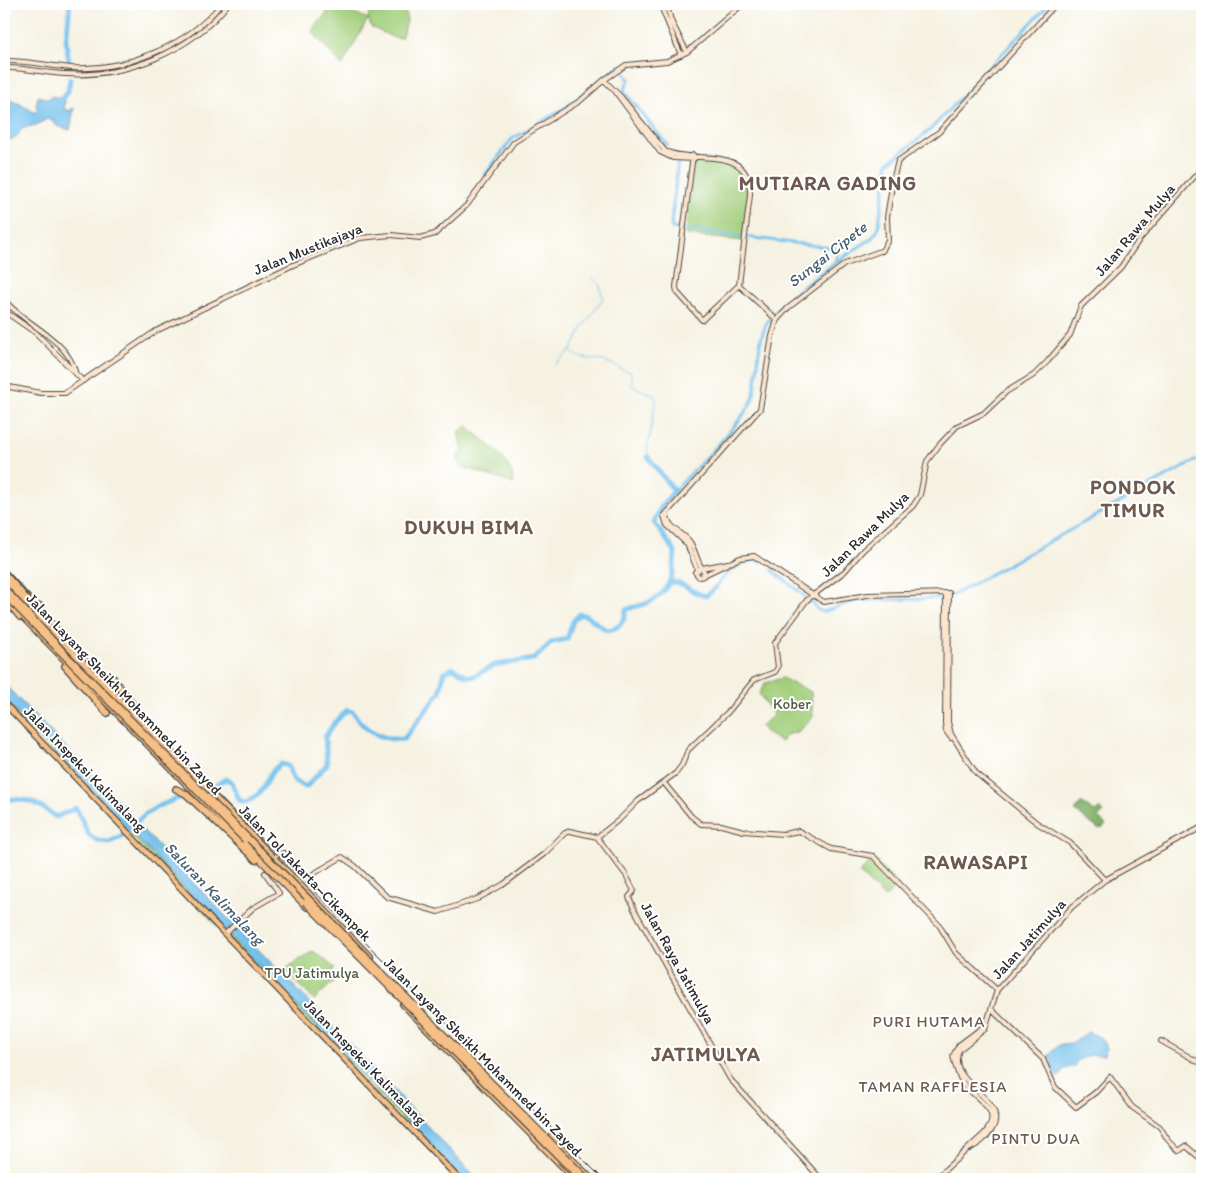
<svg xmlns="http://www.w3.org/2000/svg" width="1206" height="1183" viewBox="0 0 1206 1183" font-family="Itim,sans-serif">
<style>
.green{fill:#a3cf7b;stroke:#677d53}
.forest{fill:#82b26b;stroke:#566e4b}
.water{fill:#72c0ed;stroke:#4e768c}
.lines{fill:none;stroke-linecap:round;stroke-linejoin:round}
.stream{stroke:#72c0ed;stroke-width:1}
.canal{stroke:#72c0ed;stroke-width:3}
.river{stroke:#72c0ed;stroke-width:5}
.secondary-casing{stroke:#494946;stroke-width:6}
.primary-casing{stroke:#494946;stroke-width:7}
.highway-casing{stroke:#494946;stroke-width:8}
.secondary{stroke:#fbe5cf;stroke-width:4}
.primary{stroke:#f5bf86;stroke-width:4.5}
.highway{stroke:#f5bf86;stroke-width:5.5}
.tram{stroke:#2b2b2b;stroke-width:1}
.rail{stroke:#2b2b2b;stroke-width:1}
.highway-bridge-casing{stroke:#494946;stroke-width:8;stroke-linecap:butt}
.highway-bridge{stroke:#f5bf86;stroke-width:5.5}
.labels{text-anchor:middle;stroke-width:4;stroke-linejoin:round;paint-order:stroke}
.street-label{font-size:15px;fill:#2b2b2b;stroke:#fff}
.park-label{font-size:15px;fill:#4f5c43;stroke:#fff}
.water-label{font-size:16px;font-style:italic;fill:#445f6f;stroke:#fff}
.neighbourhood-label{font-size:16px;letter-spacing:1px;fill:#6e5a4f;stroke:#fff}
.district-label{font-size:20px;font-weight:bold;letter-spacing:1px;fill:#6e5a4f;stroke:#fff}
</style>
<rect width="100%" height="100%" fill="#fff"/>
<filter id="ink" filterUnits="userSpaceOnUse"><feTurbulence type="fractalNoise" baseFrequency=".02" numOctaves="2"/><feDisplacementMap in="SourceGraphic" scale="10" xChannelSelector="R" yChannelSelector="G"/><feConvolveMatrix kernelMatrix="1 2 1 2 8 2 1 2 1" color-interpolation-filters="sRGB"/></filter>
<filter id="wash" filterUnits="userSpaceOnUse"><feTurbulence type="fractalNoise" baseFrequency=".0096" numOctaves="4" result="noise"/><feDisplacementMap in="SourceGraphic" scale="20" xChannelSelector="R" yChannelSelector="G"/><feGaussianBlur stdDeviation="1.12" result="paint"/><feColorMatrix in="noise" values="0 0 0 0 0 0 0 0 0 0 0 0 0 0 0 0 0 1.4 0 .05"/><feComposite in="paint" operator="in"/></filter>
<g filter="url(#wash)">
<rect width="100%" height="100%" fill="#f6f2e2"/>
<path class="green" d="M 334,4 L 368,19 L 342,66 L 312,31 Z
M 374,4 L 405,4 L 407,22 L 401,38 L 392,37 L 371,27 L 368,17 Z
M 706,159 C 716,161 728,161 736,166 C 758,180 745,220 743,241 L 686,235 L 694,165 L 698,160 Z
M 468,426 C 487,446 511,455 514,484 L 463,467 L 458,463 L 458,455 L 463,451 L 458,432 Z
M 782,678 L 811,692 L 813,717 L 799,731 L 786,735 L 781,742 L 764,731 L 761,726 L 774,715 L 759,694 L 765,683 Z
M 4,699 L 463,1179 L 459,1179 L 4,703 Z
M 873,859 L 898,884 L 885,898 L 859,873 Z
M 313,951 L 335,968 L 329,975 L 333,982 L 314,1000 L 284,970 Z"/>
<path class="forest" d="M 1081,803 L 1095,812 L 1100,808 L 1104,812 L 1098,818 L 1106,825 L 1103,828 L 1098,829 L 1075,811 Z"/>
<path class="water" d="M 38,96 L 48,99 L 52,96 L 65,99 L 64,108 L 68,111 L 74,108 L 70,130 L 57,126 L 49,118 L 36,125 L 22,128 C 18,136 14,141 4,140 L 4,97 L 27,107 L 33,112 L 38,110 L 36,106 Z
M 4,684 L 125,808 L 138,825 L 372,1067 L 377,1076 L 385,1081 L 477,1179 L 463,1179 L 4,699 Z
M 1088,1032 L 1100,1037 L 1107,1048 L 1104,1055 L 1091,1055 L 1078,1060 L 1074,1066 L 1064,1069 L 1061,1075 L 1057,1077 L 1050,1066 L 1052,1063 L 1049,1055 L 1059,1045 L 1072,1044 Z"/>
<g class="lines">
<path class="stream" d="M 570,351 C 581,362 596,357 609,363 C 618,366 621,371 631,372 L 632,386 L 654,395 L 656,399 L 649,441 L 647,445 L 648,457
M 555,364 L 571,350 L 583,327 L 603,299 L 599,283 L 593,279
M 1086,1174 L 1097,1179"/>
<path class="canal" d="M 678,161 L 671,224 L 672,228 L 691,231
M 485,175 L 512,139 L 565,108 L 619,66 L 629,79 L 624,91 L 667,145
M 691,230 L 833,248 L 838,252 L 835,263
M 674,491 C 691,473 747,418 753,398 C 760,374 755,345 767,323 C 780,299 846,255 871,239 L 878,230 L 888,163 L 930,130 L 1049,4
M 772,570 L 811,601 L 817,609 L 823,612 L 855,601 L 943,598 L 953,595 L 1202,457
M 716,587 C 724,574 745,555 761,562"/>
<path class="river" d="M 69,63 L 66,42 L 70,4
M 59,102 L 68,91 L 70,79
M 670,582 C 685,581 691,594 706,596 L 716,587
M 4,799 C 29,798 36,802 56,817 L 76,808 L 89,835 L 98,841 L 110,842 L 125,834 L 143,816 L 157,807 L 178,798 L 199,797 L 225,779 L 232,782 L 239,800 L 245,802 C 270,793 264,773 281,764 L 288,766 L 294,781 L 306,787 L 327,764 L 325,737 L 335,722 L 347,710 L 353,712 C 363,730 382,741 404,739 L 440,692 L 444,672 L 453,668 L 467,676 L 474,676 L 495,665 L 534,659 L 552,642 L 567,639 L 573,621 L 580,614 L 587,616 L 606,630 C 619,629 624,623 626,610 C 632,607 639,606 645,604 C 669,595 674,575 675,552 L 654,522 L 661,507 L 674,491 L 648,457"/>
</g>
</g>
<g filter="url(#ink)">
<g class="lines">
<defs>
<path id="secondary" d="M 660,4 L 681,55
M 666,4 L 672,23 L 687,52
M 4,61 C 26,60 49,66 72,68 C 125,71 188,46 221,4
M 4,68 C 24,67 44,73 65,74 C 126,78 190,52 228,4
M 604,80 L 621,97 L 665,151 C 696,165 751,143 750,195 L 739,285
M 617,94 L 660,152 L 673,158 L 694,159
M 693,155 L 676,287 L 677,292 L 702,320 L 739,285 L 777,320
M 882,251 L 888,240 L 887,217 L 893,180 L 898,161 L 939,132 L 1056,4
M 7,303 C 27,325 67,340 75,371
M 4,311 L 36,333 L 83,381
M 4,386 L 41,393 L 65,393 L 156,331 L 293,265 L 360,238 L 391,235 L 420,238 L 435,234 L 467,205 L 514,142 L 580,101 L 604,80 L 626,65 L 667,61 L 687,52 L 743,4
M 667,514 C 667,528 683,532 690,542 C 696,551 697,563 704,571 L 703,576 L 699,577 L 695,572 L 701,568
M 702,568 L 733,562
M 697,569 L 687,544 L 667,525 L 664,516 L 760,409 L 772,336 L 777,320 L 788,308 L 845,264 L 883,250
M 704,575 L 740,558 L 754,556 L 824,602 L 867,595 L 949,593 L 948,722 L 951,734 L 976,773 L 1037,823 L 1070,843 L 1105,880
M 946,594 L 945,723 L 946,731 L 951,738
M 664,783 L 691,816 L 701,824 L 721,825 L 744,831 L 783,834 L 799,831 L 831,849 L 873,856 L 939,925 L 956,953 L 997,990
M 597,837 L 620,819 L 638,801 L 676,773 L 682,765 L 688,750 L 728,712 L 754,680 L 775,672 L 778,667 L 775,643 L 807,600 L 845,571 L 863,550 L 913,506 L 920,495 L 927,461 L 940,444 L 957,426 L 984,413 L 1006,392 L 1034,375 L 1048,361 L 1070,335 L 1081,306 L 1121,267 L 1139,240 L 1202,168
M 597,837 L 626,875 L 634,891 L 629,897 L 634,909 L 730,1079 L 821,1179
M 277,855 L 284,853 L 308,877 L 342,857 L 355,866 L 387,897 L 438,912 L 477,899 L 504,884 L 544,854 L 565,833 L 570,831 L 597,837
M 225,934 L 253,908 L 279,893 L 265,873
M 992,1010 L 1043,1059 L 1055,1087 L 1076,1107 L 1096,1092 L 1110,1077 L 1132,1107 L 1160,1127 L 1168,1140 L 1179,1151 L 1186,1146 L 1202,1160
M 1161,1041 L 1202,1064
M 969,1149 C 984,1142 1003,1125 992,1107 C 983,1091 948,1075 959,1050 L 985,1029 L 997,990 L 1072,907 L 1105,880 L 1202,827
M 935,1179 L 984,1134 C 1006,1110 974,1099 963,1083 C 958,1075 955,1065 953,1056 L 959,1045 L 987,1024"/>
<path id="primary" d="M 4,299 L 7,305 L 4,310
M 4,703 L 459,1179"/>
<path id="highway" d="M 4,573 L 32,605 L 42,607
M 4,581 L 370,957
M 4,597 L 20,617
M 20,614 L 307,907
M 65,666 L 107,713
M 113,678 L 150,728
M 176,789 L 186,794 L 256,860
M 403,1004 L 575,1179
M 550,1137 L 591,1179"/>
</defs>
<use href="#secondary" class="secondary-casing"/>
<use href="#primary" class="primary-casing"/>
<use href="#highway" class="highway-casing"/>
<use href="#secondary" class="secondary"/>
<use href="#primary" class="primary"/>
<use href="#highway" class="highway"/>
<path class="tram" d="M 558,1163 L 574,1179"/>
<path class="rail" d="M 4,567 L 158,736 L 603,1179"/>
<defs>
<path id="highway-bridge" d="M 4,588 L 70,659 L 587,1179
M 4,594 L 245,840
M 305,902 L 581,1179"/>
</defs>
<use href="#highway-bridge" class="highway-bridge-casing"/>
<use href="#highway-bridge" class="highway-bridge"/>
</g>
</g>
<g class="labels">
<g class="street-label">
<text transform="translate(1135 230) rotate(-50)" y="5">Jalan Rawa Mulya</text>
<text transform="translate(308 249) rotate(-22)" y="5">Jalan Mustikajaya</text>
<text transform="translate(865 534) rotate(-44)" y="5">Jalan Rawa Mulya</text>
<text transform="translate(124 694) rotate(46)" y="5">Jalan Layang Sheikh Mohammed bin Zayed</text>
<text transform="translate(85 769) rotate(46)" y="5">Jalan Inspeksi Kalimalang</text>
<text transform="translate(305 873) rotate(46)" y="5">Jalan Tol Jakarta–Cikampek</text>
<text transform="translate(1029 939) rotate(-48)" y="5">Jalan Jatimulya</text>
<text transform="translate(678 963) rotate(61)" y="5">Jalan Raya Jatimulya</text>
<text transform="translate(483 1057) rotate(45)" y="5">Jalan Layang Sheikh Mohammed bin Zayed</text>
<text transform="translate(365 1062) rotate(46)" y="5">Jalan Inspeksi Kalimalang</text>
</g>
<g class="park-label">
<text x="792" y="709">Kober</text>
<text x="312" y="978">TPU Jatimulya</text>
</g>
<g class="water-label">
<text transform="translate(827 254) rotate(-38)" y="6">Sungai Cipete</text>
<text transform="translate(215 893) rotate(46)" y="6">Saluran Kalimalang</text>
</g>
<g class="neighbourhood-label">
<text x="929" y="1027">PURI HUTAMA</text>
<text x="933" y="1092">TAMAN RAFFLESIA</text>
<text x="1036" y="1144">PINTU DUA</text>
</g>
<g class="district-label">
<text x="828" y="190">MUTIARA GADING</text>
<text x="1133" y="494">PONDOK<tspan x="1133" dy="23">TIMUR</tspan></text>
<text x="469" y="534">DUKUH BIMA</text>
<text x="976" y="869">RAWASAPI</text>
<text x="706" y="1061">JATIMULYA</text>
</g>
</g>
<rect width="1206" height="1183" fill="none" stroke="#fff" stroke-width="20"/>
</svg>
